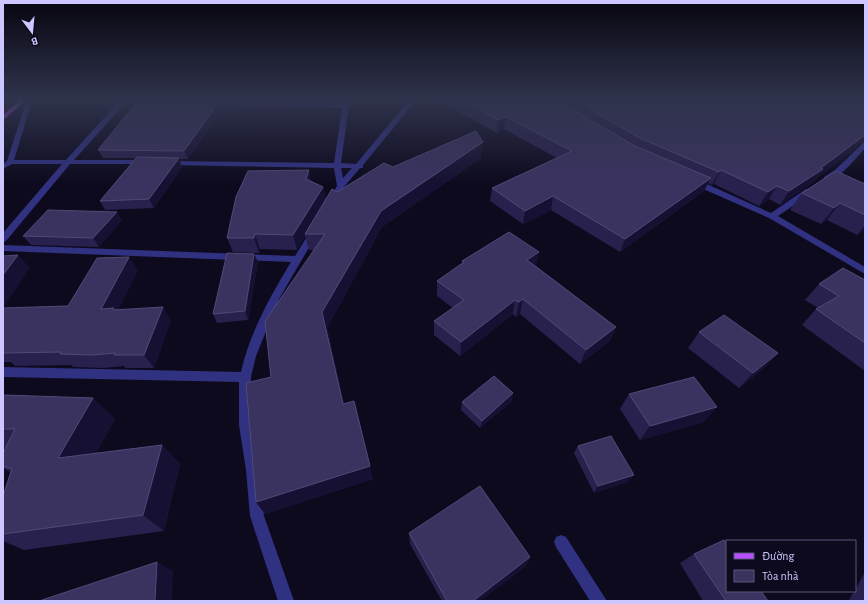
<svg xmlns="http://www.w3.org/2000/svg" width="868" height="604" viewBox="0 0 868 604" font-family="'Alegreya Sans',sans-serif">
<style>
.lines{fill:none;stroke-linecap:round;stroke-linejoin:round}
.minor{fill:#313181;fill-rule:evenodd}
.primary{fill:#b74eff;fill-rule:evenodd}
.wall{fill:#28214d}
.shaded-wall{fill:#161132}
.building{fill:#3a3360;stroke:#514a79}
</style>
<rect width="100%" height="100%" fill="#0d0a1e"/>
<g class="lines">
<path class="minor" d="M 27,98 L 33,98 L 14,160 L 66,160 L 122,98 L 153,98 L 155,100 L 152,102 L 127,101 L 74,160 L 146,160 L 150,162 L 146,164 L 70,164 L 6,241 L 3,242 L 3,233 L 62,164 L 12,164 L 3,169 L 3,164 L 7,161 Z
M 344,98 L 350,98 L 341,163 L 356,164 L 411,98 L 418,98 L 363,165 L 363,168 L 360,168 L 344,187 L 334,205 L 328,205 L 327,203 L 337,186 L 334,168 L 168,165 L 164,163 L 168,161 L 334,163 L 342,108 L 210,104 L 207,102 L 210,100 L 343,104 ZM 341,168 L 352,168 L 343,178 Z
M 865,142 L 865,148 C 857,157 837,183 824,181 L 824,177 L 835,170 L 863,143 Z
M 692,180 L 698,180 L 771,213 L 806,189 L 812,189 L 812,193 L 778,216 L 865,267 L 865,274 L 769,218 L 692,184 Z
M 314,229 L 318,232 L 279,299 L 256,356 L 251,377 L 251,425 L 260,470 L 264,516 L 294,601 L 278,601 L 250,516 L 246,470 L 239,425 L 239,382 L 3,377 L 3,367 L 241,372 C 250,332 270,297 291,262 L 3,251 L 3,245 L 295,256 L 311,230 Z
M 561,535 L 566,537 L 607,601 L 590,601 L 556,547 L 554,542 L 556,537 Z"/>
<path class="primary" d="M 22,98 L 29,98 L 3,120 L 3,115 Z"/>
</g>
<path class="wall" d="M 140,98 L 230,98 L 229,99 L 223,99 L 225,106 L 188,159 L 179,159 L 182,167 L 154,208 L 105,210 L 100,201 L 136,158 L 103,158 L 98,150 Z
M 434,98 L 865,98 L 865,141 L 864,141 L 851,152 L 819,176 L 814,182 L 780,205 L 769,199 L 759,206 L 714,184 L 712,185 L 708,183 L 704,191 L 620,252 L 551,210 L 523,224 L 490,201 L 492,188 L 557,158 L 504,129 L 497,133 Z
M 481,158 L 382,227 L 327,328 L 344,404 L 373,479 L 265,514 L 256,502 L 271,377 L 314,250 L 309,250 L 305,236 L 297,250 L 260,249 L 259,253 L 233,252 L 227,238 L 311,181 L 323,187 L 326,199 L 337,192 L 393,167 Z
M 865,184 L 865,229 L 857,235 L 827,220 L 821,224 L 790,210 L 802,193 Z
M 122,220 L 99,247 L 31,245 L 23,236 Z
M 254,254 L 258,262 L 248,320 L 217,323 L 213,314 Z
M 462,261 L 536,266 L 616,327 L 610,341 L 580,364 L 520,314 L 516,317 L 513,314 L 460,356 L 434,335 L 434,321 L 453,308 L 437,296 L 437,281 L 462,264 Z
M 138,270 L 118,310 L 171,320 L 154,368 L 125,368 L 124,366 L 103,368 L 73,367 L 71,365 L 15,366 L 11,362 L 3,362 L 3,308 L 68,306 Z
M 865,280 L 865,371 L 802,325 L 816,309 L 818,308 L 805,300 L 819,284 Z
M 699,332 L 778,353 L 763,369 L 739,388 L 688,348 Z
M 629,394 L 704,422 L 640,440 L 620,409 Z
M 3,395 L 93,398 L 115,419 L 96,453 L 162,445 L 180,464 L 164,531 L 24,550 L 3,541 L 3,496 L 10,472 L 3,468 L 3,453 L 6,448 L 3,447 Z
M 512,401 L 480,428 L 461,410 L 462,402 Z
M 578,446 L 634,475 L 628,482 L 594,493 L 574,453 Z
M 409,533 L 530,557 L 525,567 L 480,601 L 442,601 L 410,544 Z
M 694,554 L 768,601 L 703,601 L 680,563 Z
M 865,572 L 865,601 L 850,601 L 849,600 L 854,591 L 855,591 L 855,590 Z"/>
<path class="shaded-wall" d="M 222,98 L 225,106 L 188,159 L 184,151 Z
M 506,117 L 504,129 L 497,133 L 498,120 Z
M 865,135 L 865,140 L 864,141 L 851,152 L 819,176 L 814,182 L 780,205 L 789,191 Z
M 483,142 L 481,158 L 382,227 L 327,328 L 347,419 L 343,404 L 322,312 L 381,211 Z
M 179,158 L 182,167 L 154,208 L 149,199 Z
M 309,170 L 312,184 L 306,179 Z
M 721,170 L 714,184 L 712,185 L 719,172 Z
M 711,178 L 704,191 L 620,252 L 625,239 Z
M 777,186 L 769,199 L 759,206 L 768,192 Z
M 323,187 L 326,201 L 305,234 L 305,236 L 297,250 L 293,235 Z
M 553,196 L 551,210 L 523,224 L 525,211 Z
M 840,203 L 827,220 L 821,224 L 834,208 Z
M 117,212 L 122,220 L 99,247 L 93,238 Z
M 865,225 L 865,229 L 857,235 Z
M 255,234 L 260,249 L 259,253 L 254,238 Z
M 539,252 L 536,267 L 527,260 Z
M 254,254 L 258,262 L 248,320 L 245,311 Z
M 18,255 L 30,268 L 3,308 L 3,275 Z
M 129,257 L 138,270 L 117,312 L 101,309 Z
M 523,299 L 520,314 L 516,317 L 519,302 Z
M 515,300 L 513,314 L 460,356 L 461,342 Z
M 163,307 L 171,320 L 154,368 L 144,355 Z
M 616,327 L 610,341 L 580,364 L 586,350 Z
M 778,353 L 763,369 L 739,388 L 753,373 Z
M 513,393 L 512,401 L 480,428 L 482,421 Z
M 93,398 L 115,419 L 84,476 L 58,458 Z
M 354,401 L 373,479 L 265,514 L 256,502 Z
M 717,407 L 704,422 L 640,440 L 650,426 Z
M 162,445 L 180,464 L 164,531 L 143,515 Z
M 634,475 L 628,482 L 594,493 L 598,486 Z
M 530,557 L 525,567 L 480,601 L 473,601 Z
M 157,562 L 173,571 L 172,601 L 155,601 Z"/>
<path class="building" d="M 140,98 L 222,98 L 184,151 L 98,150 Z
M 457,98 L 553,98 L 635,146 L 711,178 L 625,239 L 553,196 L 525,211 L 492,188 L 572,151 L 506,117 L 498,120 Z
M 569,98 L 865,98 L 865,135 L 821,168 L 823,169 L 789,191 L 777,186 L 768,192 L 721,170 L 719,172 L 642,139 Z
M 476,131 L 483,142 L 381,211 L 322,312 L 343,404 L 354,401 L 370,466 L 256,502 L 246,383 L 271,377 L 265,321 L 325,234 L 305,234 L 332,189 L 337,192 L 384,163 L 393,167 Z
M 137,157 L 179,158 L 149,199 L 100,201 Z
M 309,170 L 306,179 L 323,187 L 293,235 L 255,234 L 254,238 L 227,238 L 236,197 L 248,171 Z
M 836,171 L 865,184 L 865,215 L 840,203 L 834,208 L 802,193 Z
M 48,210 L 117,212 L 93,238 L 23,236 Z
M 509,232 L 539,252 L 527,260 L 616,327 L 586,350 L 523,299 L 519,302 L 515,300 L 461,342 L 434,321 L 464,300 L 437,281 L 464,262 L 462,261 Z
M 227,253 L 254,254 L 245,311 L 213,314 Z
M 18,255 L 3,275 L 3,256 Z
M 129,257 L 101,309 L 114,308 L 113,310 L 163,307 L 144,355 L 114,355 L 115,353 L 92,355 L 60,354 L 61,352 L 3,353 L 3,308 L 68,306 L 97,258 Z
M 843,268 L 865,280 L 865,343 L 816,309 L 839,296 L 819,284 Z
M 724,315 L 778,353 L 753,373 L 699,332 Z
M 494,376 L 513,393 L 482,421 L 462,402 Z
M 694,377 L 717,407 L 650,426 L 629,394 Z
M 3,395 L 93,398 L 58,458 L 162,445 L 143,515 L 3,534 L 3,496 L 12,469 L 3,466 L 3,453 L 15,429 L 3,429 Z
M 611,436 L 634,475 L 598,486 L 578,446 Z
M 480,486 L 530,557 L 473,601 L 447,601 L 409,533 Z
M 724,540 L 727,544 L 727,591 L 761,591 L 768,601 L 726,601 L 694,554 Z
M 157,562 L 155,601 L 39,601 Z"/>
<linearGradient id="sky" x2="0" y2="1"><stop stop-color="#070610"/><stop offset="0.54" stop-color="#2f334c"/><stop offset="1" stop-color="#2f334c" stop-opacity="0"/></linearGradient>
<rect width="868" height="183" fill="url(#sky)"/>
<rect width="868" height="604" fill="none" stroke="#ccc7ff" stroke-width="8"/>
<rect x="726" y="540" width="130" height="52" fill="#0d0a1e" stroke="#595678"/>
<rect x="734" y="553" width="20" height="6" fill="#b74eff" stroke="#595678"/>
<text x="762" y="560" font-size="12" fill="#ccc7ff">Đường</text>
<rect x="734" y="570" width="20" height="12" fill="#3a3360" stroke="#595678"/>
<text x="762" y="580" font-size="12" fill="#ccc7ff">Tòa nhà</text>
<g transform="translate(32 32) rotate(164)" stroke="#0d0a1e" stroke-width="3" paint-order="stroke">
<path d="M0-3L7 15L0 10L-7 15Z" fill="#ccc7ff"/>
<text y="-6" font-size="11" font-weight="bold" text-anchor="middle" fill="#ccc7ff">B</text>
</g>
</svg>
